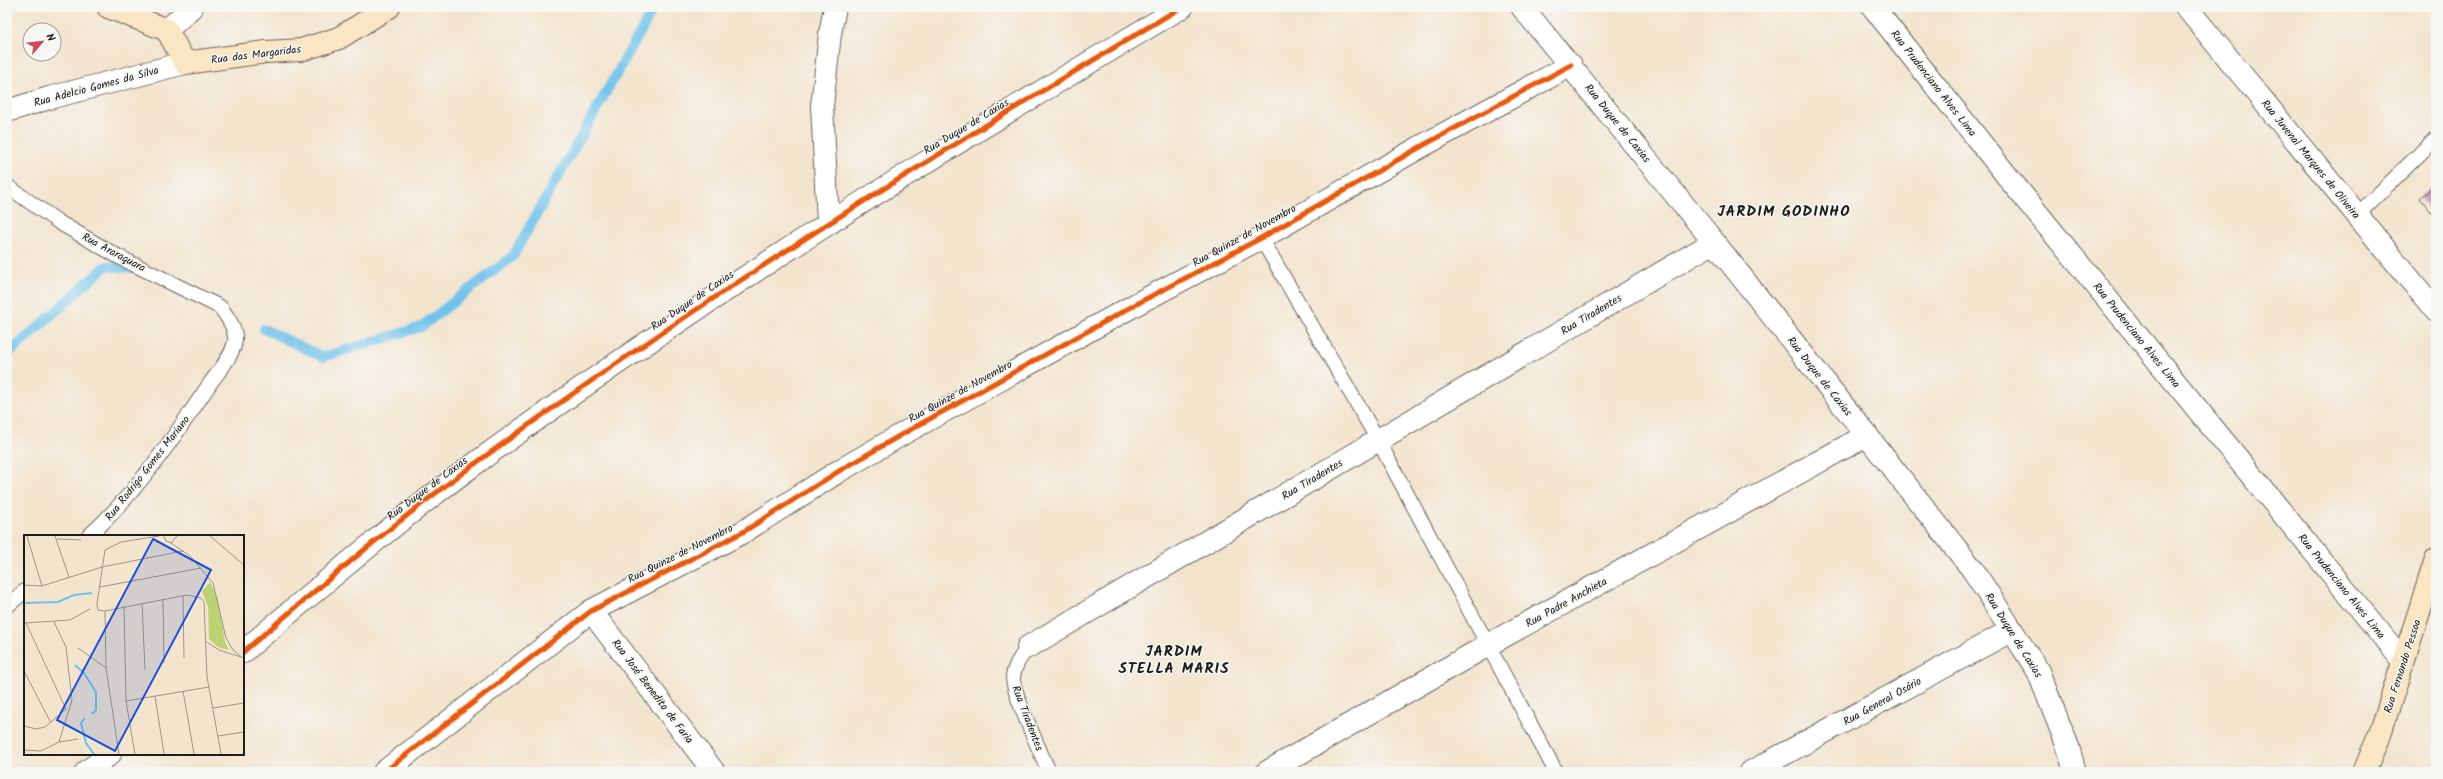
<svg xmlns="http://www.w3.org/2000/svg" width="2443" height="779" viewBox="0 0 2443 779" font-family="Kalam,sans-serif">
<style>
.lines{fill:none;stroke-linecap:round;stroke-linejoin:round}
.stream{stroke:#70c2ec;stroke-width:10}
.building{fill:url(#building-back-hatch)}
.lane-casing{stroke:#67625a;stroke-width:16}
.street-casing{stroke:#67625a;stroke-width:24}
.secondary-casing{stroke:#67625a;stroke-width:24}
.lane{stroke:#fff;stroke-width:14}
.street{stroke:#fff;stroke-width:22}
.secondary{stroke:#fbe6c4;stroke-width:22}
.cycleway-casing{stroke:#f6f6f2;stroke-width:8}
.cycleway{stroke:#e8590c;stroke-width:5}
.labels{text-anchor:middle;stroke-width:3;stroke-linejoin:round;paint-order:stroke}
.street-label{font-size:11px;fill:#1c1c1c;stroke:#f6f6f2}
.district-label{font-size:15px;font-weight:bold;letter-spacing:1px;fill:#1c1c1c;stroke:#f6f6f2}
.inset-river{fill:none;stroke:#70c2ec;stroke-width:2}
.inset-road{fill:none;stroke:#9d9486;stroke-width:1}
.view{fill:#1d4ed8;fill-opacity:0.15;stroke:#1d4ed8;stroke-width:2}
.inset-edge{fill:none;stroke:#1c1c1c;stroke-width:2}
</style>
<defs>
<pattern id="building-back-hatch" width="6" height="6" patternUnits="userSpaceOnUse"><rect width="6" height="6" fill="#cd93bf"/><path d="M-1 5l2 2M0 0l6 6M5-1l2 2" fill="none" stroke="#a6779a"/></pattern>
</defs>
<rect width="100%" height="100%" fill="#f6f6f2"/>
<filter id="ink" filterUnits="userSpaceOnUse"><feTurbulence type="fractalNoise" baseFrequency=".025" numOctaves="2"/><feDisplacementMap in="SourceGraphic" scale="8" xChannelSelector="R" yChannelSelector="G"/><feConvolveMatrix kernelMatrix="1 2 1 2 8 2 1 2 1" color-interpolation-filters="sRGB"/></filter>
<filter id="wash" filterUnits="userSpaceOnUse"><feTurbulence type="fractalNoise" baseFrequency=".012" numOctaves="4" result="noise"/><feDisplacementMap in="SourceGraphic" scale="16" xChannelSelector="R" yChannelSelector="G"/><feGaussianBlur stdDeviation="0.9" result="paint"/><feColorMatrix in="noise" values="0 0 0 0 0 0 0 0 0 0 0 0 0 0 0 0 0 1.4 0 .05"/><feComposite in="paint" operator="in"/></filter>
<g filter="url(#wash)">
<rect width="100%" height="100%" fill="#f3e4cd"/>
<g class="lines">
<path class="stream" d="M 264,329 L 323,357 L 421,327 L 513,256 L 650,15 L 650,7
M 7,355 L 106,266 L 134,268"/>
</g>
<g id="blocks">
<path class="building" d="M 2436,184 L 2436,218 L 2420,198 Z"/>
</g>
</g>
<g filter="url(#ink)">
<use href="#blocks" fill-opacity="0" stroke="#67625a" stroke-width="1"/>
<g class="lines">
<defs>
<path id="lane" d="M 7,186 L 60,223 L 119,257 L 220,307 C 227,316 236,328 235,340 C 234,354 219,371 211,382 C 175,436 137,492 89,536
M 2357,215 L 2436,138
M 1261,238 L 1378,440 L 1556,772
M 7,606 L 25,591
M 1028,647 C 1021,657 1014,665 1013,677 C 1012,692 1042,755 1049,772"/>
<path id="street" d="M 1522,7 L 1714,242 L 1973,570 L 2038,671 L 2068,747 L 2075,772
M 1873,7 L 2011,181 L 2403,661
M 2186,7 L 2436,311
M 167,30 L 192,7
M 7,111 L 49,98 L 185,63
M 828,222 L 822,106 L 830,34 L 835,7
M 591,611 L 714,772
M 1028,647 L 1714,242
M 243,652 C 316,590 388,528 465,471 C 695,302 937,153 1182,7
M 86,772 L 110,754
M 384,772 L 591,611 L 743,532 L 839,471 L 906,432 L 1142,301 L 1261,238 L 1422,146 L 1571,65
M 1267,772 L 1488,645 L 1867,435
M 1751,772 L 2012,630"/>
<path id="secondary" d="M 108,7 L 167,30 L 185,63 L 266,52 L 301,50 L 339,38 L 389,7
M 2364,772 L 2381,731 L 2436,559"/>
</defs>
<use href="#lane" class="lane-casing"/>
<use href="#street" class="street-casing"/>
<use href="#secondary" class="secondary-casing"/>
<use href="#lane" class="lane"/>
<use href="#street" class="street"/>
<use href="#secondary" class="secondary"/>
<defs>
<path id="cycleway" d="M 243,652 C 316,590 388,528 465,471 C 695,302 937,153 1182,7
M 384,772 L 591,611 L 743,532 L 839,471 L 906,432 L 1142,301 L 1261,238 L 1422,146 L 1571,65"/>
</defs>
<use href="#cycleway" class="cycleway-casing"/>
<use href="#cycleway" class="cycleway"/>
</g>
</g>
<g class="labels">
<g class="street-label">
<text transform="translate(256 54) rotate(-7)" y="4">Rua das Margaridas</text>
<text transform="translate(1934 83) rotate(52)" y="4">Rua Prudenciano Alves Lima</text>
<text transform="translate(96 86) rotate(-15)" y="4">Rua Adelcio Gomes da Silva</text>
<text transform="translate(1618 123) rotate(51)" y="4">Rua Duque de Caxias</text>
<text transform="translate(966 126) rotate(-31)" y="4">Rua Duque de Caxias</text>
<text transform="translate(2311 159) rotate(51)" y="4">Rua Juvenal Marques de Oliveira</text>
<text transform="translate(1244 235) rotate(-29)" y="4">Rua Quinze de Novembro</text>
<text transform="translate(114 252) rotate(28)" y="4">Rua Araraquara</text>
<text transform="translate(692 300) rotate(-34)" y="4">Rua Duque de Caxias</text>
<text transform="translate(1591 314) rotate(-31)" y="4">Rua Tiradentes</text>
<text transform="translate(2137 335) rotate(51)" y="4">Rua Prudenciano Alves Lima</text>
<text transform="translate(1820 376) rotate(52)" y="4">Rua Duque de Caxias</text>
<text transform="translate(960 391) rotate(-29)" y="4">Rua Quinze de Novembro</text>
<text transform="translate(147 468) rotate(-52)" y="4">Rua Rodrigo Gomes Mariano</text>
<text transform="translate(1312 479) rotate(-31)" y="4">Rua Tiradentes</text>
<text transform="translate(427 488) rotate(-37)" y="4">Rua Duque de Caxias</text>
<text transform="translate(680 553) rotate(-27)" y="4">Rua Quinze de Novembro</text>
<text transform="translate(2342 586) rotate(51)" y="4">Rua Prudenciano Alves Lima</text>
<text transform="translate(1566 602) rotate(-29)" y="4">Rua Padre Anchieta</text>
<text transform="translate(2014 635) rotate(58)" y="4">Rua Duque de Caxias</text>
<text transform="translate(2402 666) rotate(-72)" y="4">Rua Fernando Pessoa</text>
<text transform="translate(653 691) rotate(53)" y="4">Rua José Benedito de Faria</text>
<text transform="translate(1882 701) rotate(-29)" y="4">Rua General Osório</text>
<text transform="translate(1028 718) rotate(69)" y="4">Rua Tiradentes</text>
</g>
<g class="district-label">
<text x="1784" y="216">JARDIM GODINHO</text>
<text x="1174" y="656">JARDIM<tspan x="1174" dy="17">STELLA MARIS</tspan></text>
</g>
</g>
<g transform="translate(24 535)">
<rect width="220" height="220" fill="#f3e4cd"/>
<path d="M 186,47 L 194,64 L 201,107 L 205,115 L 194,112 L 185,104 L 184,72 L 178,56 Z" fill="#bdd275"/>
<path class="inset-river" d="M 0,68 L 34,67 L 50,60 L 68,58M 51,130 L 60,138 L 72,157 L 72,175 L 68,179M 61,183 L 57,188 L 62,208 L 70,219"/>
<path class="inset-road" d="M 3,1 L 18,51M 31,1 L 45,42M 140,1 L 142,6 L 147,8 L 153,1M 186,1 L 220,30M 33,4 L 57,5M 147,8 L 166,21 L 189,48 L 202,103 L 209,115 L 220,124M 0,50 L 18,51 L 78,32 L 159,16M 76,52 L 177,33M 159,61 L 160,123M 139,64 L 140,128M 118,68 L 121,135M 100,71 L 102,166 L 111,219M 81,76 L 74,75 L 73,69 L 81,15 L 97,7 L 135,1M 1,88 L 46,85 L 66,74M 2,88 L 42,174M 181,106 L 195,115 L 217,122M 54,113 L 82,133M 0,136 L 27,188M 159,156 L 170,219M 131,161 L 140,219M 102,166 L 185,152M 189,173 L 220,168M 0,191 L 12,194 L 21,192 L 42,174M 194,201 L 220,197M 35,207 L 54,204M 0,215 L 17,216 L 35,207 L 48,165 L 42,112 L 30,87M 95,219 L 82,133 L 81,76 L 163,60 L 177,63 L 180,67 L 183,142 L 197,219"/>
<path class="view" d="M 129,4 L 187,35 L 91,216 L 33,185 Z"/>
<rect width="220" height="220" class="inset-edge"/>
</g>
<rect width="2443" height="779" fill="none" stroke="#f6f6f2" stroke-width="24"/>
<g transform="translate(42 42) rotate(62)"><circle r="19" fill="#f6f6f2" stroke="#9f9f9c"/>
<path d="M0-3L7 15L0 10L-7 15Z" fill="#d1495b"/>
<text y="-6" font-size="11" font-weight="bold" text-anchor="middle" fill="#1c1c1c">N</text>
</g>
</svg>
